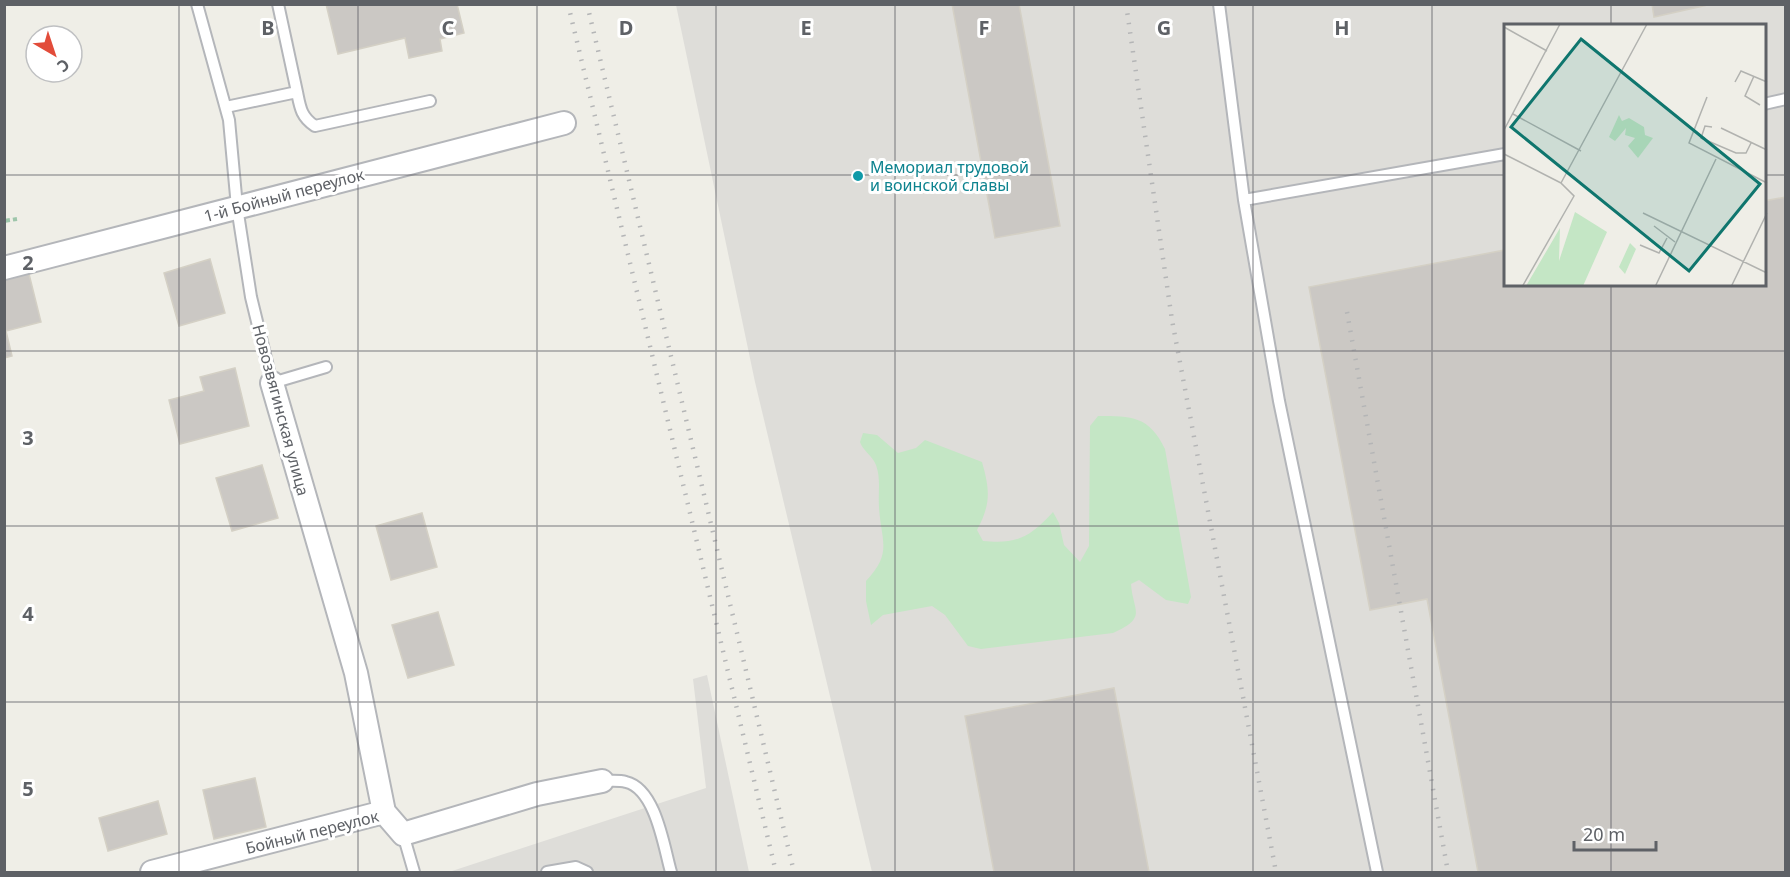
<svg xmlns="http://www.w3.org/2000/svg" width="1790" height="877" viewBox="0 0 1790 877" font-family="'Noto Sans',sans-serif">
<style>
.industrial{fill:#deddd9;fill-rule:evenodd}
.green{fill:#c4e6c5}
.building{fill:#cbc8c4;stroke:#d4d0c5;stroke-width:1.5}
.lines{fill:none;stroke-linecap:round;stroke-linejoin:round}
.lane-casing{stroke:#b4b6ba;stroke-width:14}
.street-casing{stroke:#b4b6ba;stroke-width:26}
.path{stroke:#9ec6ab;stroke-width:4;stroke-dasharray:6 3;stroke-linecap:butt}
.lane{stroke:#fff;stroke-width:10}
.street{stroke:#fff;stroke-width:22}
.rail{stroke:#b4b5b6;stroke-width:4.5;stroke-dasharray:1.5 8;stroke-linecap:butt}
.grid{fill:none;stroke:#5e6166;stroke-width:1.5;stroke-opacity:0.55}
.culture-dot{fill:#0f9aa8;stroke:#fff;stroke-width:2}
.labels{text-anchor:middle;stroke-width:6;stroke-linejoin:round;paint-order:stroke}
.culture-label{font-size:16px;fill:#0d838f;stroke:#fff;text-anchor:start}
.street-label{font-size:16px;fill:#5e6166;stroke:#fff}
.inset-road{fill:none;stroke:#b1b2af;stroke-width:1.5}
.view{fill:#0f766e;fill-opacity:0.15;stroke:#0f766e;stroke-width:3}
.inset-edge{fill:none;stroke:#5e6166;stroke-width:3}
.grid-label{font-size:20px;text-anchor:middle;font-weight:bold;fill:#5e6166;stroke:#fff;stroke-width:6;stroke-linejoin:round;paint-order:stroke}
</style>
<rect width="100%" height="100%" fill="#efeee7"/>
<path class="industrial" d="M 676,5 L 1785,5 L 1785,872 L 872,872 L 755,382 ZM 1505,26 L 1764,26 L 1764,285 L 1505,285 Z
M 707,675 L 749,872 L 449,872 L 706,788 L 693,679 Z"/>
<path class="green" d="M 1098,416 C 1132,416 1149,416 1165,449 L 1191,597 L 1188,604 L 1166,600 L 1139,580 L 1131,584 C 1133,612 1148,617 1113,633 L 981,649 L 968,646 L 945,615 L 932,606 L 883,615 L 871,625 L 866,601 L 866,581 C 893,552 881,542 879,507 C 878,492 881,479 876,465 C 872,455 863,451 860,442 L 863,433 L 877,435 L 898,453 L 916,448 L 925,440 L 982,462 C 990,490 991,504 977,530 L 983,541 C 1017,544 1029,538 1053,512 L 1059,523 L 1064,545 L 1080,562 L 1089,546 L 1090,426 Z"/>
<path class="building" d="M 326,4 L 457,4 L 464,33 L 440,39 L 442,51 L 409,58 L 405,38 L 338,54 Z
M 952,4 L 1019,4 L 1060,226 L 995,238 Z
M 1652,4 L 1712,4 L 1654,17 Z
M 1786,197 L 1786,872 L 1478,872 L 1427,599 L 1370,610 L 1309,287 L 1505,250 L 1505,285 L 1764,285 L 1764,201 Z
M 210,259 L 225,313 L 179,326 L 164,273 Z
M 28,270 L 41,322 L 6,331 L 12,356 L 4,358 L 4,276 Z
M 235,368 L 249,426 L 180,444 L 169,400 L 204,391 L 200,377 Z
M 262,465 L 278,518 L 232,531 L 216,478 Z
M 422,513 L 437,567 L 391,580 L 376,526 Z
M 438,612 L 454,665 L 408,678 L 392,625 Z
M 1114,688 L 1149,872 L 994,872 L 965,716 Z
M 255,778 L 266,827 L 214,839 L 203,790 Z
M 158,801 L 167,834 L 108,851 L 99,818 Z"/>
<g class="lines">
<defs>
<path id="lane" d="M 197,4 L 229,120 L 237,207 L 251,297 L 272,383 L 326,367
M 278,4 L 297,92
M 1219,4 L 1244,200 L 1279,401 L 1377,872
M 1764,104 L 1786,99
M 226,107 L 297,92 C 300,107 301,117 315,126 L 430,101
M 1244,200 L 1505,154
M 602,781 C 610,781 619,780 626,782 C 656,789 664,848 671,872
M 403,834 L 414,872
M 547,872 L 576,867 L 587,872"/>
<path id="street" d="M 4,268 L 564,123
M 272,383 L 356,673 L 384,812
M 152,872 L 384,812 L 403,834 L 537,794 L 602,781"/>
</defs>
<use href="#lane" class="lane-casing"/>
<use href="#street" class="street-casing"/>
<path class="path" d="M 4,221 L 17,219"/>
<use href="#lane" class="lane"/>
<use href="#street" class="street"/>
<path class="rail" d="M 568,4 L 776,872
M 587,4 L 794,872
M 1126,4 L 1172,320 L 1276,872
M 1347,312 L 1448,872"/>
</g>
<path class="grid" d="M 179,4 L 179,872M 358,4 L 358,872M 537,4 L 537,872M 716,4 L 716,872M 895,4 L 895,872M 1074,4 L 1074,872M 1253,4 L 1253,872M 1432,4 L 1432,872M 1611,4 L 1611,26M 4,175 L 1505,175M 1764,175 L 1786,175M 1611,285 L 1611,872M 4,351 L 1786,351M 4,526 L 1786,526M 4,702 L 1786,702"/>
<circle class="culture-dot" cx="858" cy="176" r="6"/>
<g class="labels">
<g class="culture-label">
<text x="870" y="173">Мемориал трудовой<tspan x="870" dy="18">и воинской славы</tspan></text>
</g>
<g class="street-label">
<text transform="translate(284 195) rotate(-15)" y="6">1-й Бойный переулок</text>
<text transform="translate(281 410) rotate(75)" y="6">Новозвягинская улица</text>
<text transform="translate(312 832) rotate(-14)" y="6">Бойный переулок</text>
</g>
</g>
<g transform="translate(1504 24)">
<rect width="262" height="262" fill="#efeee7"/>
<path d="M 115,91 L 118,97 L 125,94 L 140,103 L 141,111 L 149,114 L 134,134 L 124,122 L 131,114 L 121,111 L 122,104 L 111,117 L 105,113 ZM 71,188 L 103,208 L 79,262 L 22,262 L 56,204 L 55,237 ZM 126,219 L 132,225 L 121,250 L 115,243 Z" fill="#c4e6c5"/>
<path class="inset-road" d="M 0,3 L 43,27M 250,52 L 241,72 L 256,81M 231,58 L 237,47 L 263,58M 203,73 L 185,119 L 263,159M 9,90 L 77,127M 208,103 L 201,102 L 197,114 L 232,129 L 242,129 L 247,119M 217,104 L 263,126M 0,106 L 56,0M 0,130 L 57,159M 139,189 L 263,249M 150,202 L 171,218M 136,221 L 155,229 L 163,214M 18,263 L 70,172 L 57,159 L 143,0M 151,263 L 212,135M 227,263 L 263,189"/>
<path class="view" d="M 77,15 L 256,160 L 185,247 L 7,103 Z"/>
<rect width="262" height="262" class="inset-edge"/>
</g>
<g class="grid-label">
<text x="268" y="35">B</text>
<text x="448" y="35">C</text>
<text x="626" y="35">D</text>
<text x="806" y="35">E</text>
<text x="984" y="35">F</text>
<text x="1164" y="35">G</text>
<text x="1342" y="35">H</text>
<text x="28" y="270">2</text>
<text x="28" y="445">3</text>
<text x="28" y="621">4</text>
<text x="28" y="796">5</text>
</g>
<rect width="1790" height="877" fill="none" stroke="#5e6166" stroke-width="12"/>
<g transform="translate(54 54) rotate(141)"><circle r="28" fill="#ffffff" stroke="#bfc0c2" stroke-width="1.5"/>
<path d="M0-4.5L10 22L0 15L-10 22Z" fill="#e24c3a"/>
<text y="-9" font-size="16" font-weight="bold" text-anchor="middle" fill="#5e6166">С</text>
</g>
<path d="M1574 841v9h82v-9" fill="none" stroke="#5e6166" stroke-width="3"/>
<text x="1583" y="841" font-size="18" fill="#5e6166" stroke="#ffffff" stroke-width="4.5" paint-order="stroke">20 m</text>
</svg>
